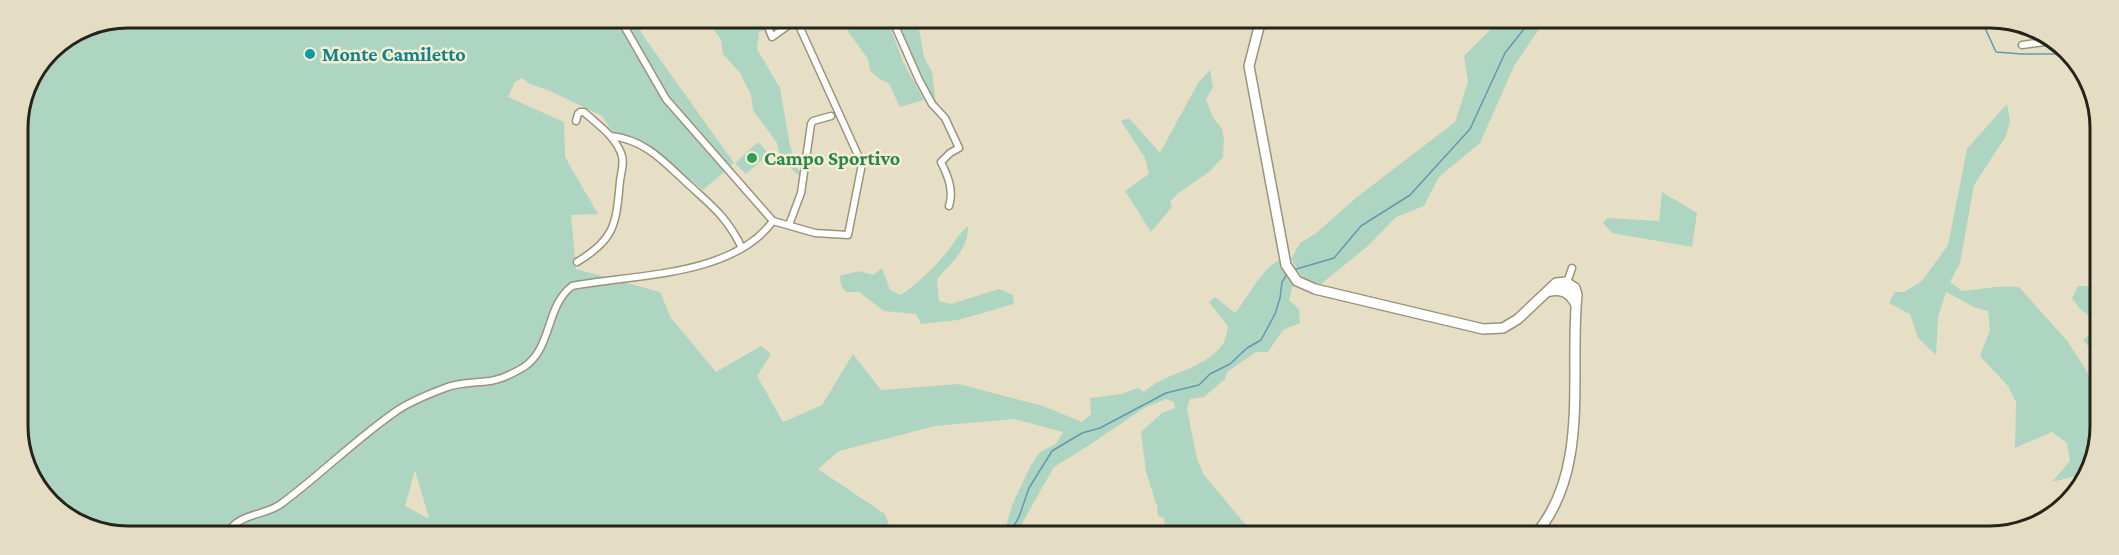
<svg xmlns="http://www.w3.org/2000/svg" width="2119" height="555" viewBox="0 0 2119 555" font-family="'Crimson Pro',serif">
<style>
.green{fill:#aed5c1;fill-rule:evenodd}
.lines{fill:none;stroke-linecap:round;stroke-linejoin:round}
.stream{stroke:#6399b1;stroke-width:1.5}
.minor-casing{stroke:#9a947b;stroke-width:9}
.secondary-casing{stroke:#9a947b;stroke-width:12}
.minor{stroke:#fff;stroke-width:6}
.secondary{stroke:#fff;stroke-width:9}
.culture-dot{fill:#0f9aa8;stroke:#f4edd2;stroke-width:2}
.leisure-dot{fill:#2e9e5b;stroke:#f4edd2;stroke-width:2}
.labels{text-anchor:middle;stroke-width:5;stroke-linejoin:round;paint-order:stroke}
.culture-label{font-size:20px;font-weight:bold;fill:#0d838f;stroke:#f4edd2;text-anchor:start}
.leisure-label{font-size:20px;font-weight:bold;fill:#27864d;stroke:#f4edd2;text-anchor:start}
.rim{fill:none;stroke:#262319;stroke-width:3}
</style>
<rect width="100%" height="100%" fill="#e7dfc5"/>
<path class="green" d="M 128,18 L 636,19 L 642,34 L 734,163 L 703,190 L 646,144 L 612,131 L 602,116 L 550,91 L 530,84 L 522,78 L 515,82 L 508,97 L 564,122 L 565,157 L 598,214 L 571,215 L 576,269 L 660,292 L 671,318 L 716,372 L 761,346 L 771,354 L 757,376 L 783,422 L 822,405 L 853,354 L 881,390 L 959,384 L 1043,406 L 1082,422 L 1091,414 L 1090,398 L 1121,394 L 1138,388 L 1144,392 C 1167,371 1203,371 1223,344 C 1226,339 1227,331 1228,326 L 1209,302 L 1215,297 L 1235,313 C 1250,295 1260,270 1281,259 L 1283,267 L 1293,285 L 1289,300 L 1299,309 L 1300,323 L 1283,330 L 1268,352 L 1256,352 L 1227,372 L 1225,379 L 1204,397 L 1190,399 L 1187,409 L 1197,459 L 1204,475 L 1255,536 L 1166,536 L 1164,518 L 1158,516 L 1157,506 L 1146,472 L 1141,432 L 1162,413 L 1175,408 L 1174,402 L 1166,399 L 1144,408 L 1088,446 L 1054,467 L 1015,536 L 998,536 L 1007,523 L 1012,505 L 1031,465 L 1040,452 L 1056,444 L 1063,432 L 1014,419 L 935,426 L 839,451 L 818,469 L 885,514 L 893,536 L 106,535 L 50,505 L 20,449 L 18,121 L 50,50 L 86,26 ZM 415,470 L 429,518 L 428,518 L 405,506 Z
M 707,19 L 773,19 L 777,26 L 759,32 L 757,49 L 780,88 L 790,146 L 801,177 L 781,160 L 777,143 L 753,110 L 751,95 L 740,73 L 723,54 L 721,40 Z
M 839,19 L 881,19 L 888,21 L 903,62 L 924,100 L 900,107 L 889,84 L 877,77 L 870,70 L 868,59 Z
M 898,19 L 921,19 L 918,23 L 924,57 L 932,72 L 936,104 L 920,77 L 897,23 Z
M 1497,20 L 1545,20 L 1514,66 L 1480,143 L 1439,177 L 1424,206 L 1396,217 L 1369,245 L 1321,284 L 1305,281 L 1291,259 L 1300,243 L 1315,234 L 1357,197 L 1455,122 L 1468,82 L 1464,56 L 1497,23 Z
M 1210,70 L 1213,87 L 1206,99 L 1213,117 L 1222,129 L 1224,140 L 1223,157 L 1209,172 L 1177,194 L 1170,202 L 1172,207 L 1151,232 L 1125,191 L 1149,174 L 1145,158 L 1121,121 L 1129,118 L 1160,153 L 1198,83 Z
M 2007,104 L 2010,121 L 2006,136 L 1974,185 L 1960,263 L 1950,282 L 1962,291 C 1981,289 1999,285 2019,287 L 2068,342 L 2090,376 L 2099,386 L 2099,443 L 2085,448 L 2091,461 L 2084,474 L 2052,482 L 2070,461 L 2067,443 L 2052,432 L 2015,448 L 2016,402 L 2008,386 L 1980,356 L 1990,330 L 1988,311 L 1974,307 L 1946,292 L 1938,317 L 1936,355 L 1918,338 L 1910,314 L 1889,303 L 1895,292 L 1904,292 L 1922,281 L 1948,245 L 1967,149 Z
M 758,142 L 769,154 L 746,174 L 735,163 Z
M 1662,192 L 1697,213 L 1692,247 L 1612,233 L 1603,223 L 1607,218 L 1659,221 Z
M 968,226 C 969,249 951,263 937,279 L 939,301 L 951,304 L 999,289 L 1013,295 L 1014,304 L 958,320 L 921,324 L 916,314 L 884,311 L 859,292 L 846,292 L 841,285 L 840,276 L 859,271 L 873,275 L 882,268 L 890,290 L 901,295 C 918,283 933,269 947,252 C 954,243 958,234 968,226 Z
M 2078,286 L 2099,286 L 2099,348 L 2088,346 L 2083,340 L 2095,331 L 2098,323 L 2080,309 L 2072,298 Z"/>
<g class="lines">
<path class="stream" d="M 1958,20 L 1985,28 L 1996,52 L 2022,54 L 2071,54
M 1293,270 L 1334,258 L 1361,226 L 1410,195 L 1470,129 L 1505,53 L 1531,20
M 1008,536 L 1019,517 L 1029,488 L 1052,451 L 1082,433 L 1100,428 L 1166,393 L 1199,385 L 1210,374 L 1230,364 L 1247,348 L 1261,340 L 1275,314 L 1280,298 L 1282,282 L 1287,274"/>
<defs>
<path id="minor" d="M 620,19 L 666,99 L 773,221 L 815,233 L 848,235 L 862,164 L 796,19
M 765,19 L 772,37 L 797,19
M 892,19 L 919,80 L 932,104 L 945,118 L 959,148 L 950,153 L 941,162 C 948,176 954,191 949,206
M 2022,45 L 2052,41
M 576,121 L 578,114 L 580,112 L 584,112 C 598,125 614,135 621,153 C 625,162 621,172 620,181 C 616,223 616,239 577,262
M 611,136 C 646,140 664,162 688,184 C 712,206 727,217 742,248
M 789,225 L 801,193 L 811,124 L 813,121 L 831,116
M 1564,291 L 1572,268
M 232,535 L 232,527 C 245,513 266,515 281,504 C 320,475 355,440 395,412 C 409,402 429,394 445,388 C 459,382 476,383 490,381 C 502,379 514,373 524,367 C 553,347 545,307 572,286 C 634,274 732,277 773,221"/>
<path id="secondary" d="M 1268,19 L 1259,27 L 1249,66 L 1286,265 L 1297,281 L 1315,289 L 1483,329 L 1503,328 L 1518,319 L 1556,283 L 1566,282 L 1575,288 L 1577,295 C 1569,374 1591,472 1534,536
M 1547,292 C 1561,288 1570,292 1576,305"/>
</defs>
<use href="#minor" class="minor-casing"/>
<use href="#secondary" class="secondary-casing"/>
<use href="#minor" class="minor"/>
<use href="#secondary" class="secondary"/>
</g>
<circle class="culture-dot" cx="310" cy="54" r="6"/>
<circle class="leisure-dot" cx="752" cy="158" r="6"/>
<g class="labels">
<g class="culture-label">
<text x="322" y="61">Monte Camiletto</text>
</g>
<g class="leisure-label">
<text x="764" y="165">Campo Sportivo</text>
</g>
</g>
<path d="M0 0H2119V555H0ZM128 28H1990A100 100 0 0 1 2090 128V426A100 100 0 0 1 1990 526H128A100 100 0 0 1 28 426V128A100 100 0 0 1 128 28Z" fill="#e4ddc3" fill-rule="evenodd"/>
<path class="rim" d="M128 28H1990A100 100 0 0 1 2090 128V426A100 100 0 0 1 1990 526H128A100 100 0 0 1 28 426V128A100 100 0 0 1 128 28Z"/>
</svg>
